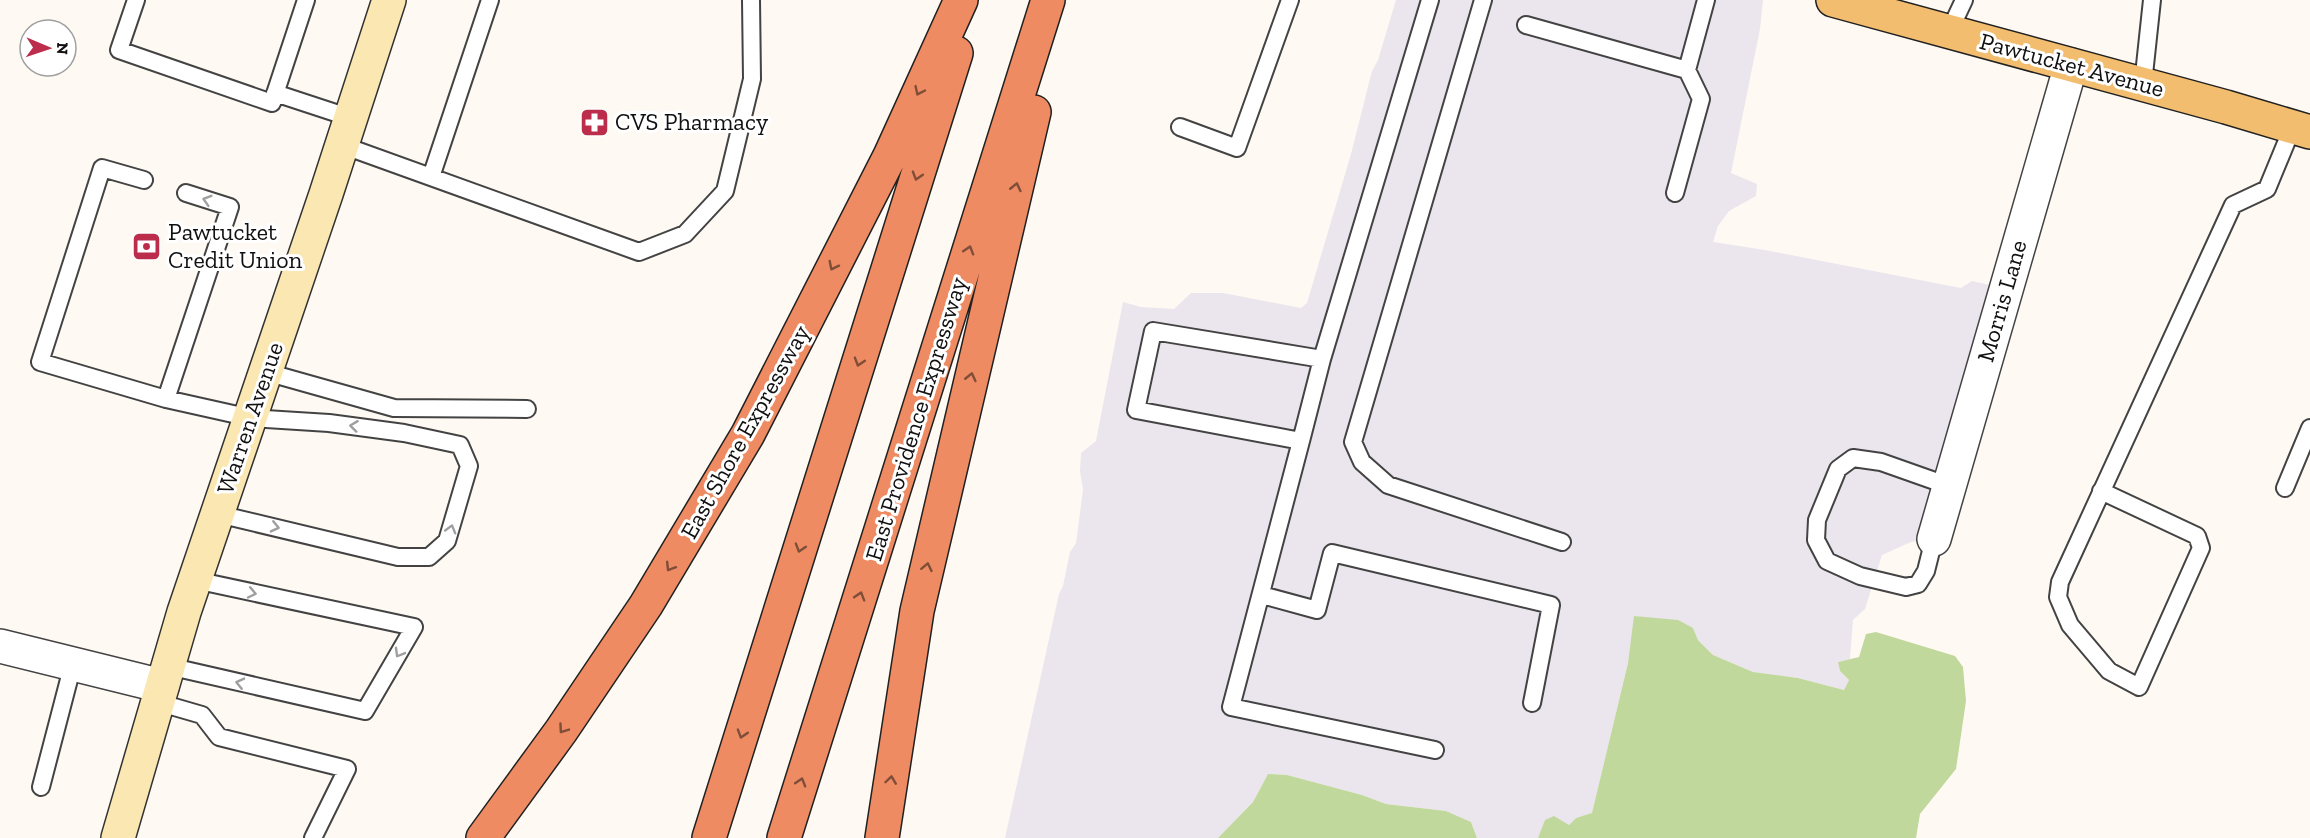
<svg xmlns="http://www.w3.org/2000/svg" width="2310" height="838" viewBox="0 0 2310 838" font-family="'Zilla Slab',serif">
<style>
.industrial{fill:#ebe5ee}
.forest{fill:#c1d89d}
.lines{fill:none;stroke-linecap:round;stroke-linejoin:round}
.service-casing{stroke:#434343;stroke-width:20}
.minor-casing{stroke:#434343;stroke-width:36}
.secondary-casing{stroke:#323232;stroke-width:36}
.primary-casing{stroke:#212121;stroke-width:36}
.motorway-casing{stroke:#212121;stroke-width:36}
.service{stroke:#fff;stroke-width:16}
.minor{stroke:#fff;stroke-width:33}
.secondary{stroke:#fbe7b1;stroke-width:33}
.primary{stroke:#f2bd6f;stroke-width:33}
.motorway{stroke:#ee8b62;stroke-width:33}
.oneway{stroke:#7f4e39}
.oneway2{stroke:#9f9f9f}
.labels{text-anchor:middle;stroke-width:6;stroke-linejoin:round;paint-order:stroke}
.street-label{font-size:24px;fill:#101010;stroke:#fff}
.poi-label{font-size:24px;fill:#101010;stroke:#fff;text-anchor:start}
</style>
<rect width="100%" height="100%" fill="#fefaf3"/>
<path class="industrial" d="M 1396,0 L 1763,0 L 1760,29 L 1731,173 L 1757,184 L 1756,196 L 1729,211 L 1718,226 L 1713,242 L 1765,250 L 1961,288 L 1972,281 L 2003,288 L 1936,538 L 1911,542 L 1882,555 L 1865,609 L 1853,620 L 1850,659 L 1838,662 L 1840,671 L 1849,680 L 1844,690 L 1798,678 L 1753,672 L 1713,655 L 1698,640 L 1693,628 L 1635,616 L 1628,663 L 1592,814 L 1576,818 L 1569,825 L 1538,838 L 1477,838 L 1471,822 L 1446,811 L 1386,804 L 1362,795 L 1287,775 L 1268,774 L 1253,802 L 1218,838 L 1005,838 L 1059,594 L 1063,586 L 1070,552 L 1076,543 L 1083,490 L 1080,471 L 1081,453 L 1096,441 L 1123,302 L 1141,307 L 1174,309 L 1191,293 L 1223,293 L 1301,308 L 1307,303 L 1351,154 L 1372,71 L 1378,60 Z"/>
<path class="forest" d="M 1634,616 L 1678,620 L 1693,628 L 1698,640 L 1713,655 L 1753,672 L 1798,678 L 1844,690 L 1849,680 L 1840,671 L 1838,662 L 1859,657 L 1866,634 L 1876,632 L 1955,656 L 1963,667 L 1966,701 L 1956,769 L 1920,814 L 1916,838 L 1538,838 L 1545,820 L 1554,816 L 1569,825 L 1576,818 L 1592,813 L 1628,663 Z
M 1268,774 L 1287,775 L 1362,795 L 1386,804 L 1446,811 L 1471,822 L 1477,838 L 1218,838 L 1253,802 Z"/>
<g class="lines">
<defs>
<path id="service" d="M 136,0 L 119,50 L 272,103 L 306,0
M 1483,0 L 1353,442 L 1362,462 L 1388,485 L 1562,542
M 1526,25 L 1687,70 L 1701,99 L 1675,193
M 1949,32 L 1964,0
M 1687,70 L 1706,0
M 2143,84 L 2152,0
M 275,93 L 351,118
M 1180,127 L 1237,148 L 1290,0
M 342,145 L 639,252 L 685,234 L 725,191 L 752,79 L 751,0
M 431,177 L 490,0
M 144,180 L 102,168 L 40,362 L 166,399 L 251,418 L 329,423 L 404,433 L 460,445 L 469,466 L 447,541 L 429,557 L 398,557 L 218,514
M 1322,359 L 1153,331 L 1136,410 L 1301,441 L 1322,359 L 1430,0
M 266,372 L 394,408 L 527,409
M 166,399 L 230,207 L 186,193
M 1301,441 L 1231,707 L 1435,750
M 2285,488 L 2310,428
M 2101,491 L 2197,536 L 2201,548 L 2139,687 L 2109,671 L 2070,625 L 2058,597 L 2060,582 L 2233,205 L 2267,189 L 2293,126
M 1934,539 L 1926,571 L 1918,584 L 1906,587 L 1860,576 L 1827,561 L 1816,540 L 1817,520 L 1838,469 L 1853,458 L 1881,462 L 1949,486
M 1262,595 L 1317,610 L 1332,553 L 1551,605 L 1532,703
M 168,666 L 365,711 L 414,627 L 195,580
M 157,702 L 202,715 L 219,737 L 347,769 L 313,838
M 41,787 L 73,664"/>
<path id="minor" d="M 1934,539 L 2071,65
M 0,646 L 162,686"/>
<path id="secondary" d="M 118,838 L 184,612 L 326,194 L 389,0"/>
<path id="primary" d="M 1833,0 L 2226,107 L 2310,132"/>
<path id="motorway" d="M 483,838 L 561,731 L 646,605 L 748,434 L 890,156 L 961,0
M 709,838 L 956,53
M 784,838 L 1048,0
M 882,838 L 917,611 L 1034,112"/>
</defs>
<use href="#service" class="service-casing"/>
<use href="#minor" class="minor-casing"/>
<use href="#secondary" class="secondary-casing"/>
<use href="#primary" class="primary-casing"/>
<use href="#motorway" class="motorway-casing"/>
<use href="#service" class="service"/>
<use href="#minor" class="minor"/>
<use href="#secondary" class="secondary"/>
<use href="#primary" class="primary"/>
<use href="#motorway" class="motorway"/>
</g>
<defs><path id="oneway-chevron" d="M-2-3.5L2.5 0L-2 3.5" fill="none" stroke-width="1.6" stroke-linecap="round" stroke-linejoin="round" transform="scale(1.5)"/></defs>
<g class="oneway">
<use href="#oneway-chevron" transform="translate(919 91) rotate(115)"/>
<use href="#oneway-chevron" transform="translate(917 176) rotate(107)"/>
<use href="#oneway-chevron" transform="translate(1016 187) rotate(-77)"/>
<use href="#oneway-chevron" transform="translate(969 250) rotate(-73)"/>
<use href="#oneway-chevron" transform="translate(833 266) rotate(117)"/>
<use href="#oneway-chevron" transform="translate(859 362) rotate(107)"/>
<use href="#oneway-chevron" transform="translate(971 377) rotate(-77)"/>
<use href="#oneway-chevron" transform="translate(800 548) rotate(107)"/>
<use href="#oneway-chevron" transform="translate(670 567) rotate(122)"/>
<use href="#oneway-chevron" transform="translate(927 567) rotate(-78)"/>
<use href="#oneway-chevron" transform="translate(860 596) rotate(-73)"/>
<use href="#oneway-chevron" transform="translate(563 729) rotate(125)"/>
<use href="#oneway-chevron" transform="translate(742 734) rotate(107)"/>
<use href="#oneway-chevron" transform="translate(891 780) rotate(-82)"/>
<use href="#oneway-chevron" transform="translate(801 782) rotate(-73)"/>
</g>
<g class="oneway2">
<use href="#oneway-chevron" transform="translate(207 200) rotate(-163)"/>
<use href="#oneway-chevron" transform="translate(354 426) rotate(-173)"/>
<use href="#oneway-chevron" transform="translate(275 527) rotate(13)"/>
<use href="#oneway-chevron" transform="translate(451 529) rotate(-74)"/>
<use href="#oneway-chevron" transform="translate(252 593) rotate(12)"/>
<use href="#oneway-chevron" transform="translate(399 653) rotate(120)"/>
<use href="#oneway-chevron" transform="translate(240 683) rotate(-167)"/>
</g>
<defs>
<symbol id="pharmacy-square" viewBox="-11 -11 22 22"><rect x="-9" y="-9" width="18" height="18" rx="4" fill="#bb2d4b" stroke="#fff"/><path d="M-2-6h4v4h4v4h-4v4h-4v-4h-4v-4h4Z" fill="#fff"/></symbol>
<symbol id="bank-square" viewBox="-11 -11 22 22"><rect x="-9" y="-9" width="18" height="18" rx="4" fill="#bb2d4b" stroke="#fff"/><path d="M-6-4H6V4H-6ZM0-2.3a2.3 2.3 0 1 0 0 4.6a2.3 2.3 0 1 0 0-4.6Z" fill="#fff"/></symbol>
</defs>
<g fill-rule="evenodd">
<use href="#pharmacy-square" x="578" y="106" width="33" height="33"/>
<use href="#bank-square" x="130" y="230" width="33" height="33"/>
</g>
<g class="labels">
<g class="street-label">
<text transform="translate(2072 65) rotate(15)" y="8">Pawtucket Avenue</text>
<text transform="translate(2002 301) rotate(-74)" y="8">Morris Lane</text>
<text transform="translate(250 418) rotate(-71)" y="8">Warren Avenue</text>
<text transform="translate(916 419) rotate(-73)" y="8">East Providence Expressway</text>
<text transform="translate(745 432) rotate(-61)" y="8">East Shore Expressway</text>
</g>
<g class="poi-label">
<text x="615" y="130">CVS Pharmacy</text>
<text x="168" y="240">Pawtucket<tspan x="168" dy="28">Credit Union</tspan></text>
</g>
</g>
<g transform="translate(48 48) rotate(92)"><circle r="28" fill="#ffffff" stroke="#9f9f9f" stroke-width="1.5"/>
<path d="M0-4.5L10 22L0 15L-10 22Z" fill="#bb2d4b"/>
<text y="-9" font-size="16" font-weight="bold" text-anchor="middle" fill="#101010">N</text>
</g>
</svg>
